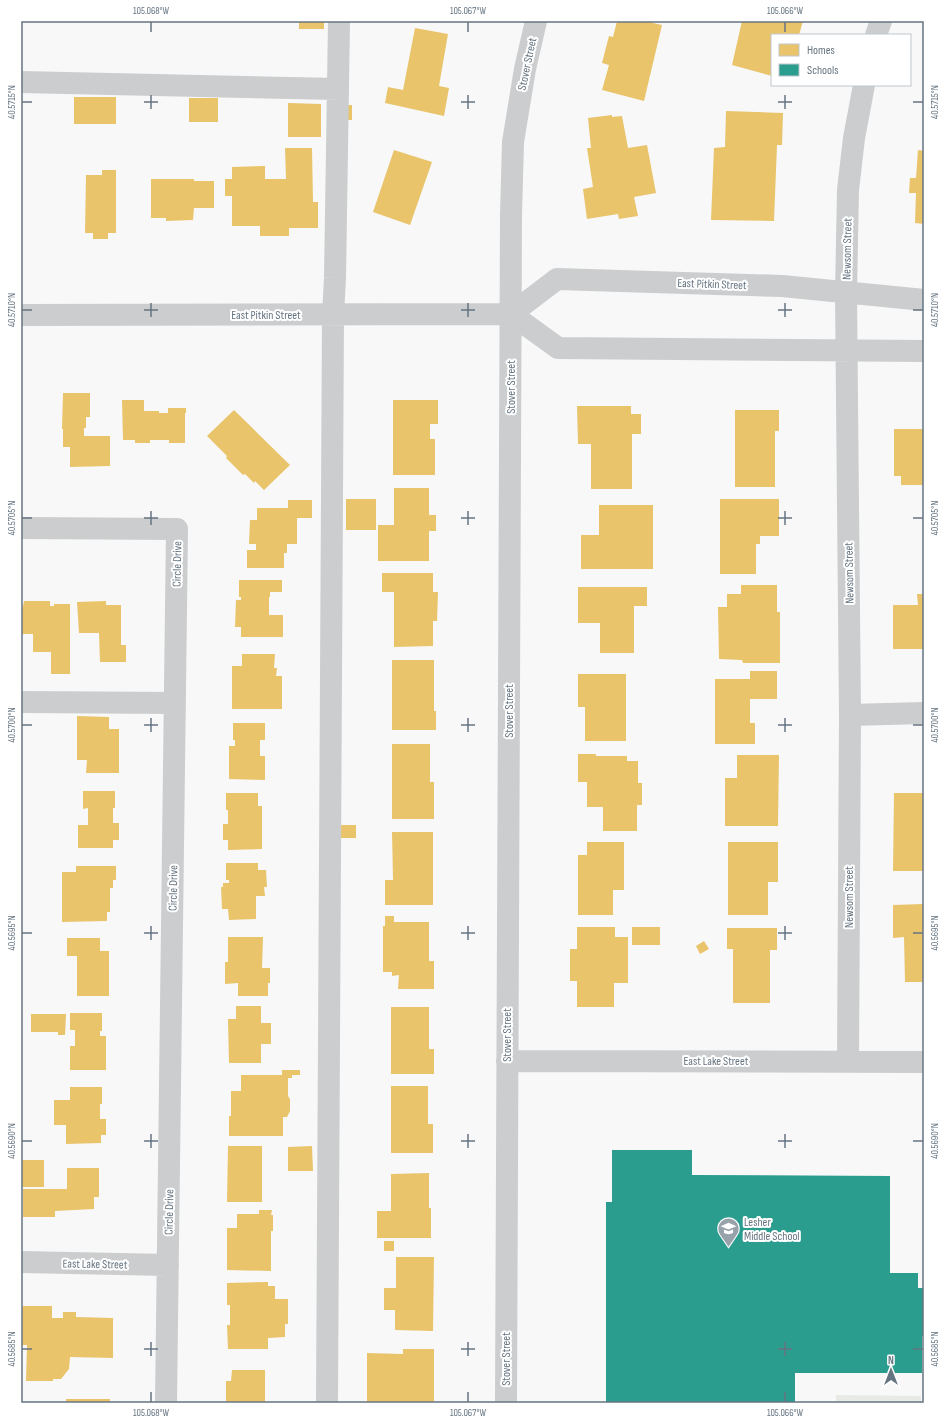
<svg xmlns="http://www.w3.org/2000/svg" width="945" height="1424" viewBox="0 0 945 1424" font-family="'Sofia Sans Condensed',sans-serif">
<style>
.green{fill:#e7eae5}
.homes{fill:#e9c46a}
.schools{fill:#2a9d8f}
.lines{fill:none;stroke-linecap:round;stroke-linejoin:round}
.minor{stroke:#cbcdce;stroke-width:22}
.ticks{fill:none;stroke:#657481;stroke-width:1.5}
.labels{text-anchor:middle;stroke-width:4;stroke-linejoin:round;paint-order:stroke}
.street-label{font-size:12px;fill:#657481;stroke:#fff}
.poi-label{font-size:12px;fill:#657481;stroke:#fff;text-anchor:start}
.neatline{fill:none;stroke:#657481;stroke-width:1.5}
.ticks-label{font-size:10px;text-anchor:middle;fill:#657481}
</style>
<rect width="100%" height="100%" fill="#f8f8f8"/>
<path class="green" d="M 836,1395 L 921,1396 L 921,1403 L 836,1403 Z"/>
<path class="homes" d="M 299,21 L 324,21 L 324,29 L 299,29 Z
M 617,21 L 644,21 L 662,25 L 644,101 L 602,90 L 609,65 L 602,63 L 609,36 L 613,37 Z
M 742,21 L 803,21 L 799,35 L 772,35 L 772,76 L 732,65 Z
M 415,28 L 448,34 L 439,86 L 449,88 L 444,116 L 385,103 L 388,87 L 403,90 Z
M 74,97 L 116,97 L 116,124 L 74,124 Z
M 189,98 L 218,98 L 218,122 L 189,122 Z
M 288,103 L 321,104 L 321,137 L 288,137 Z
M 339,105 L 352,105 L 352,120 L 339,120 Z
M 726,111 L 783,113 L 782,145 L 777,145 L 774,221 L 711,220 L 714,148 L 725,147 Z
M 612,115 L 612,117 L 622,116 L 628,148 L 647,145 L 656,193 L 634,197 L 638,216 L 619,219 L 618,214 L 587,219 L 583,189 L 593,187 L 587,148 L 591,148 L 588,118 Z
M 285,148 L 312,148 L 313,202 L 318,202 L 318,228 L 289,228 L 289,236 L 260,236 L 260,226 L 232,226 L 232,196 L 225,196 L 225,179 L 232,179 L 232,167 L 265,166 L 265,179 L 286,179 Z
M 394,150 L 432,162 L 410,225 L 373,212 Z
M 918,150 L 924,151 L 924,224 L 915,223 L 916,193 L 909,193 L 910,178 L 916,178 Z
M 102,170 L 116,170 L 116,233 L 108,233 L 108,239 L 93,239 L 93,233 L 85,233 L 86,175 L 102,175 Z
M 151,179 L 194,179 L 194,181 L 214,181 L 214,208 L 194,208 L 193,220 L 166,221 L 166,218 L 151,218 Z
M 63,393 L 90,393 L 90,417 L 86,417 L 86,428 L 84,428 L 84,436 L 110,436 L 110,466 L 70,467 L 70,447 L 63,447 L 63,429 L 62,429 Z
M 122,400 L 144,400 L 144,411 L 159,411 L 159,413 L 168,413 L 168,408 L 186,408 L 186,413 L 185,413 L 185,443 L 169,443 L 169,440 L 150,440 L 150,443 L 135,443 L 135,440 L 123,440 Z
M 393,400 L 438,400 L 438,424 L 430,424 L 430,439 L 435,439 L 435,475 L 393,475 Z
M 577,406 L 631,406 L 631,414 L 641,414 L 641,434 L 632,434 L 632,489 L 591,489 L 591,444 L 578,444 Z
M 234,410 L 290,465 L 264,490 L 255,481 L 254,483 L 245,474 L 243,475 L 226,458 L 227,456 L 207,436 Z
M 735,410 L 779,410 L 779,431 L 775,431 L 775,487 L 735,487 Z
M 894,429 L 924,429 L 924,485 L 901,485 L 901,476 L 894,476 Z
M 394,488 L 429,488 L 429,515 L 436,515 L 436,531 L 429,531 L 429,561 L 378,561 L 378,525 L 394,525 Z
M 346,499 L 376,499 L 376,530 L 346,530 Z
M 720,499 L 779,499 L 779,536 L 760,536 L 760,544 L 756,544 L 756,574 L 720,574 Z
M 288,500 L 312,500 L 312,518 L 297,518 L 297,544 L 287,544 L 287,553 L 284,553 L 284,568 L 247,568 L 247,550 L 256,550 L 256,544 L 249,544 L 250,520 L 257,520 L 257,508 L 288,508 Z
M 599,505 L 653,505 L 653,569 L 581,569 L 581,535 L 599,535 Z
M 382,573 L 433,573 L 433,592 L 438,592 L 437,621 L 433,621 L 433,646 L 394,647 L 394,592 L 382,592 Z
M 239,580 L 282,580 L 282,592 L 270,592 L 270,597 L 269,597 L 269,615 L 283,615 L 283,637 L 241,637 L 241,627 L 235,627 L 236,600 L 241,600 L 241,597 L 239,597 Z
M 741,585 L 777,585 L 777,612 L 780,612 L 780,663 L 743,663 L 742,660 L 719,659 L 718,607 L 727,607 L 727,594 L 741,594 Z
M 578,587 L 647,587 L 647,606 L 634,606 L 634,653 L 600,653 L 600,623 L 578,623 Z
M 917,594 L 924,594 L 924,649 L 893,649 L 893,605 L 918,605 Z
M 24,601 L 50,601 L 50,606 L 54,606 L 54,604 L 70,604 L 70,674 L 51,674 L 51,652 L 33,652 L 33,634 L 21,634 L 21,607 L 23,607 Z
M 106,601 L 106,605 L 121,605 L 121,645 L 126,645 L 126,662 L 100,662 L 99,633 L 79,633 L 77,602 Z
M 242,654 L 275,654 L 274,668 L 277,668 L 276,676 L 282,676 L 282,709 L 232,709 L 232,666 L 242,666 Z
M 392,660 L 434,660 L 434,711 L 436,711 L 436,730 L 392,730 Z
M 750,671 L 777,671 L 777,699 L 750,699 L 750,723 L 755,723 L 755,744 L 715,744 L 715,679 L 750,679 Z
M 578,674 L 626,674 L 626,741 L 585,741 L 585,707 L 578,707 Z
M 77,716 L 109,717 L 109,729 L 119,729 L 119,773 L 86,773 L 87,760 L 77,760 Z
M 233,723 L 265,723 L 265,740 L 260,740 L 260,756 L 265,756 L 265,780 L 229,779 L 229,746 L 235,746 L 235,740 L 233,740 Z
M 392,744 L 430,744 L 430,782 L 434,782 L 434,819 L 392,819 Z
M 578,754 L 596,754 L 596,756 L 627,756 L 627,761 L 638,761 L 638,783 L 642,783 L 642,805 L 637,805 L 637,831 L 603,831 L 603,807 L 587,807 L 587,782 L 578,782 Z
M 737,755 L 779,755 L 778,826 L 725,826 L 725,778 L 737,778 Z
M 83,791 L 115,791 L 115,808 L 113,808 L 113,823 L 119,823 L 119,840 L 113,840 L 113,848 L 78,848 L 78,825 L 88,825 L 88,808 L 83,809 Z
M 226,793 L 258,793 L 258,806 L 262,806 L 262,849 L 228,850 L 228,840 L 223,840 L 223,824 L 228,824 L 228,810 L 226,810 Z
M 894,793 L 924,793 L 924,871 L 893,871 Z
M 337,825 L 356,825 L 356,838 L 337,838 Z
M 392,832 L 433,832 L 433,905 L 385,905 L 385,880 L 393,880 Z
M 587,842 L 624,842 L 624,890 L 613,890 L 613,915 L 578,915 L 578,855 L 587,855 Z
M 728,842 L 778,842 L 778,882 L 768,882 L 768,915 L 728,915 Z
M 226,863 L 258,863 L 258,870 L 266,870 L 267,887 L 264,887 L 265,896 L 256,896 L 256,919 L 229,920 L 228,909 L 222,909 L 221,887 L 223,887 L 223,883 L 229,883 L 229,880 L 226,880 Z
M 76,866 L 116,866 L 116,880 L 113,880 L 113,888 L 110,888 L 110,912 L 107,912 L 107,921 L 62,922 L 62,872 L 76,872 Z
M 923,904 L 924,982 L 905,982 L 904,937 L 893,938 L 893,905 Z
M 385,916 L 394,916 L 394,922 L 429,922 L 429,961 L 434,961 L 434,989 L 398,989 L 399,975 L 392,976 L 392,972 L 383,972 L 383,926 L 385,926 Z
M 577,927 L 615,927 L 615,937 L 628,937 L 628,983 L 614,983 L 614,1007 L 577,1007 L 577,981 L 570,981 L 570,949 L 577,949 Z
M 632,927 L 660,927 L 660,945 L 632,945 Z
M 727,928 L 777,928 L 777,950 L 770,950 L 770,1003 L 733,1003 L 733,949 L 727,949 Z
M 228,937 L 263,937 L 262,968 L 270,968 L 270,983 L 268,983 L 268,996 L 238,996 L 238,983 L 225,984 L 225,962 L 228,962 Z
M 67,938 L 100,938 L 100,951 L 109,951 L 109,996 L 77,996 L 77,956 L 67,956 Z
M 704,941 L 709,949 L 700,954 L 696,946 Z
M 236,1006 L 261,1006 L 261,1023 L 271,1023 L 271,1044 L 261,1044 L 261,1063 L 229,1063 L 228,1019 L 236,1019 Z
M 391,1007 L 429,1007 L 429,1049 L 434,1049 L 434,1074 L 391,1074 Z
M 70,1013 L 102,1013 L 102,1031 L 100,1031 L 100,1036 L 106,1036 L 106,1070 L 70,1070 L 70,1046 L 75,1046 L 75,1030 L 70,1030 Z
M 31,1014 L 66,1014 L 65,1035 L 58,1035 L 58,1032 L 31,1032 Z
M 282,1070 L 300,1070 L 300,1075 L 292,1075 L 292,1078 L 288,1078 L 288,1096 L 290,1099 L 290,1111 L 287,1117 L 283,1117 L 283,1136 L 229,1136 L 229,1116 L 231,1116 L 231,1091 L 241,1091 L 241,1075 L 282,1075 Z
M 391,1086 L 428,1086 L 428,1124 L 433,1124 L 433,1153 L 391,1153 Z
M 70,1087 L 102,1087 L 102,1104 L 100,1104 L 100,1119 L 106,1119 L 106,1135 L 101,1135 L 101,1143 L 66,1144 L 66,1125 L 54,1125 L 54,1100 L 70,1100 Z
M 228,1146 L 262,1146 L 262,1202 L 227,1202 Z
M 312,1146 L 313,1171 L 288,1171 L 288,1147 Z
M 21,1160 L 44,1160 L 44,1187 L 21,1187 Z
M 67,1168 L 99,1168 L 99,1197 L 94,1197 L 94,1209 L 55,1211 L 55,1217 L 23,1217 L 23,1189 L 67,1189 Z
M 429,1173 L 429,1208 L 431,1208 L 431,1238 L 377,1238 L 377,1211 L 391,1211 L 391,1174 Z
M 259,1210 L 272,1210 L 271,1215 L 273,1215 L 273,1231 L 271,1231 L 271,1271 L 227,1270 L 227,1228 L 237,1228 L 237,1214 L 259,1214 Z
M 384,1241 L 394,1241 L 394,1251 L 384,1251 Z
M 396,1257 L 434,1257 L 433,1331 L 395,1330 L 395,1310 L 384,1310 L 384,1288 L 396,1288 Z
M 268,1282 L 268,1286 L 275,1286 L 275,1299 L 288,1299 L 288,1324 L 285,1324 L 285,1337 L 268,1338 L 268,1349 L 228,1349 L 227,1325 L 230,1325 L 230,1305 L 227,1305 L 227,1283 Z
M 21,1306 L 52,1306 L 52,1318 L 63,1318 L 63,1312 L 76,1312 L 76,1317 L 113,1318 L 113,1358 L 70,1357 L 69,1369 L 61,1379 L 53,1379 L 53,1381 L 26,1381 L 27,1345 L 21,1345 Z
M 403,1349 L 434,1349 L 434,1403 L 367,1403 L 367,1353 L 403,1354 Z
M 232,1370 L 265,1370 L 265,1403 L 226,1403 L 226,1381 L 231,1381 Z
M 66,1399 L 110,1399 L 110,1403 L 66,1403 Z"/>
<path class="schools" d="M 612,1150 L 692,1150 L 692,1175 L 890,1176 L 890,1273 L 918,1273 L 918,1288 L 924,1288 L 924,1336 L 922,1336 L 922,1373 L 795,1373 L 795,1403 L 606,1403 L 606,1202 L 612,1202 Z"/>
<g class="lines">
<path class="minor" d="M 876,35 L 881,21
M 21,82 L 338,89
M 511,314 L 558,348 L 924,351
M 21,315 L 511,314 L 557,279 L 782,286 L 924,300
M 21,528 L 177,529 L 166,1403
M 21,702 L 175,703
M 850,715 L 924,713
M 507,1061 L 924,1062
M 848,1062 L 850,715 L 846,293 L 848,190 L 854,138 L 864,85
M 21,1262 L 168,1265
M 327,1403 L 333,315 L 335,278 L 339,21
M 506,1403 L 511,215 L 513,142 L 525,69 L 536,21"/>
</g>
<path class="ticks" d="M 151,22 L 151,32M 468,22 L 468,32M 785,22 L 785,32M 151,95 L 151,109M 468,95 L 468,109M 785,95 L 785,109M 22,102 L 32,102M 144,102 L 158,102M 461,102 L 475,102M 778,102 L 792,102M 913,102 L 923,102M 151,303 L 151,317M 468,303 L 468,317M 785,303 L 785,317M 22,310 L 32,310M 144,310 L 158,310M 461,310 L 475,310M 778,310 L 792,310M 913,310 L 923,310M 151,511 L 151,525M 468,511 L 468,525M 785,511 L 785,525M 22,518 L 32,518M 144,518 L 158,518M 461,518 L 475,518M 778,518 L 792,518M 913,518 L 923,518M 151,718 L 151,732M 468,718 L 468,732M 785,718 L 785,732M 22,725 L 32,725M 144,725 L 158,725M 461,725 L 475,725M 778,725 L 792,725M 913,725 L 923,725M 151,926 L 151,940M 468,926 L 468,940M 785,926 L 785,940M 22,933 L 32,933M 144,933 L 158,933M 461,933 L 475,933M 778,933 L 792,933M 913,933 L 923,933M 151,1134 L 151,1148M 468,1134 L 468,1148M 785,1134 L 785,1148M 22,1141 L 32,1141M 144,1141 L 158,1141M 461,1141 L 475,1141M 778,1141 L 792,1141M 913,1141 L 923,1141M 151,1342 L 151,1356M 468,1342 L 468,1356M 785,1342 L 785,1356M 22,1349 L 32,1349M 144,1349 L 158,1349M 461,1349 L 475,1349M 778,1349 L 792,1349M 913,1349 L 923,1349M 151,1392 L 151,1402M 468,1392 L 468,1402M 785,1392 L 785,1402"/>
<defs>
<symbol id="school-pin" viewBox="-11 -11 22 30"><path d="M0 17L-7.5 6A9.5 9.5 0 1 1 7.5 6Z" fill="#98a2ab" stroke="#fff"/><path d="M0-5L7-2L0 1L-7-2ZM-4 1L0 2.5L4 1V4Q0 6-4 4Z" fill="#fff"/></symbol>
</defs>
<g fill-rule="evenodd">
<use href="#school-pin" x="716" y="1216" width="25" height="34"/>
</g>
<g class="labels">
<g class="street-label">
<text transform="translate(527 64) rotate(-78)" y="4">Stover Street</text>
<text transform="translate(847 249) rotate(-89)" y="4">Newsom Street</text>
<text transform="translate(712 284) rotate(2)" y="4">East Pitkin Street</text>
<text x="266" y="319">East Pitkin Street</text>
<text transform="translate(511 387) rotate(-90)" y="4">Stover Street</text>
<text transform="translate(177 564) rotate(-89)" y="4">Circle Drive</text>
<text transform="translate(849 573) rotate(-91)" y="4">Newsom Street</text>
<text transform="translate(509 711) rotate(-90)" y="4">Stover Street</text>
<text transform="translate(173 888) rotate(-89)" y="4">Circle Drive</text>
<text transform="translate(849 897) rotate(-90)" y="4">Newsom Street</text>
<text transform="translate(507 1035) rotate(-90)" y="4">Stover Street</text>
<text x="716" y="1065">East Lake Street</text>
<text transform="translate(169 1212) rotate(-89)" y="4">Circle Drive</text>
<text transform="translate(95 1264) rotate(1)" y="4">East Lake Street</text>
<text transform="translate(506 1359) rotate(-90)" y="4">Stover Street</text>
</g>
<g class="poi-label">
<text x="744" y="1226">Lesher<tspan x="744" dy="14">Middle School</tspan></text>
</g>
</g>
<rect width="945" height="1424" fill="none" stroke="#ffffff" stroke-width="44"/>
<rect x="771" y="34" width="140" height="52" fill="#ffffff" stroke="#c1c7cd"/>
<rect x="779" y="44" width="20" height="12" fill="#e9c46a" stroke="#c1c7cd"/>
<text x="807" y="54" font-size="12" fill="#657481">Homes</text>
<rect x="779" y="64" width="20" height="12" fill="#2a9d8f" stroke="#c1c7cd"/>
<text x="807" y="74" font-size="12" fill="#657481">Schools</text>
<g transform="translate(891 1370)" stroke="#ffffff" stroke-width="3" paint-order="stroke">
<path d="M0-3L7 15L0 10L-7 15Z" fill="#657481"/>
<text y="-6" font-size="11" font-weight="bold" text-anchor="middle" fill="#657481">N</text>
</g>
<rect x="22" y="22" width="901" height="1380" class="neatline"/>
<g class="ticks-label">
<text x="151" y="14">105.068°W</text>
<text x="468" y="14">105.067°W</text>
<text x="785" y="14">105.066°W</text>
<text transform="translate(11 102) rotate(-90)" y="4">40.5715°N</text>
<text transform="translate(934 102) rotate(-90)" y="4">40.5715°N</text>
<text transform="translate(11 310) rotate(-90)" y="4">40.5710°N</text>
<text transform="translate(934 310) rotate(-90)" y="4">40.5710°N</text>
<text transform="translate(11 518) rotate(-90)" y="4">40.5705°N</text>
<text transform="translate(934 518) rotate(-90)" y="4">40.5705°N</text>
<text transform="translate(11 725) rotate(-90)" y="4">40.5700°N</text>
<text transform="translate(934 725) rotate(-90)" y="4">40.5700°N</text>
<text transform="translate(11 933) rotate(-90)" y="4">40.5695°N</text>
<text transform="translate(934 933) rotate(-90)" y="4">40.5695°N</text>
<text transform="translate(11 1141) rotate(-90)" y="4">40.5690°N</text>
<text transform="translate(934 1141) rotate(-90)" y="4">40.5690°N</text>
<text transform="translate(11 1349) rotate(-90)" y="4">40.5685°N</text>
<text transform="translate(934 1349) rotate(-90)" y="4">40.5685°N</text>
<text x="151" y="1416">105.068°W</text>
<text x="468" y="1416">105.067°W</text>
<text x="785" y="1416">105.066°W</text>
</g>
</svg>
